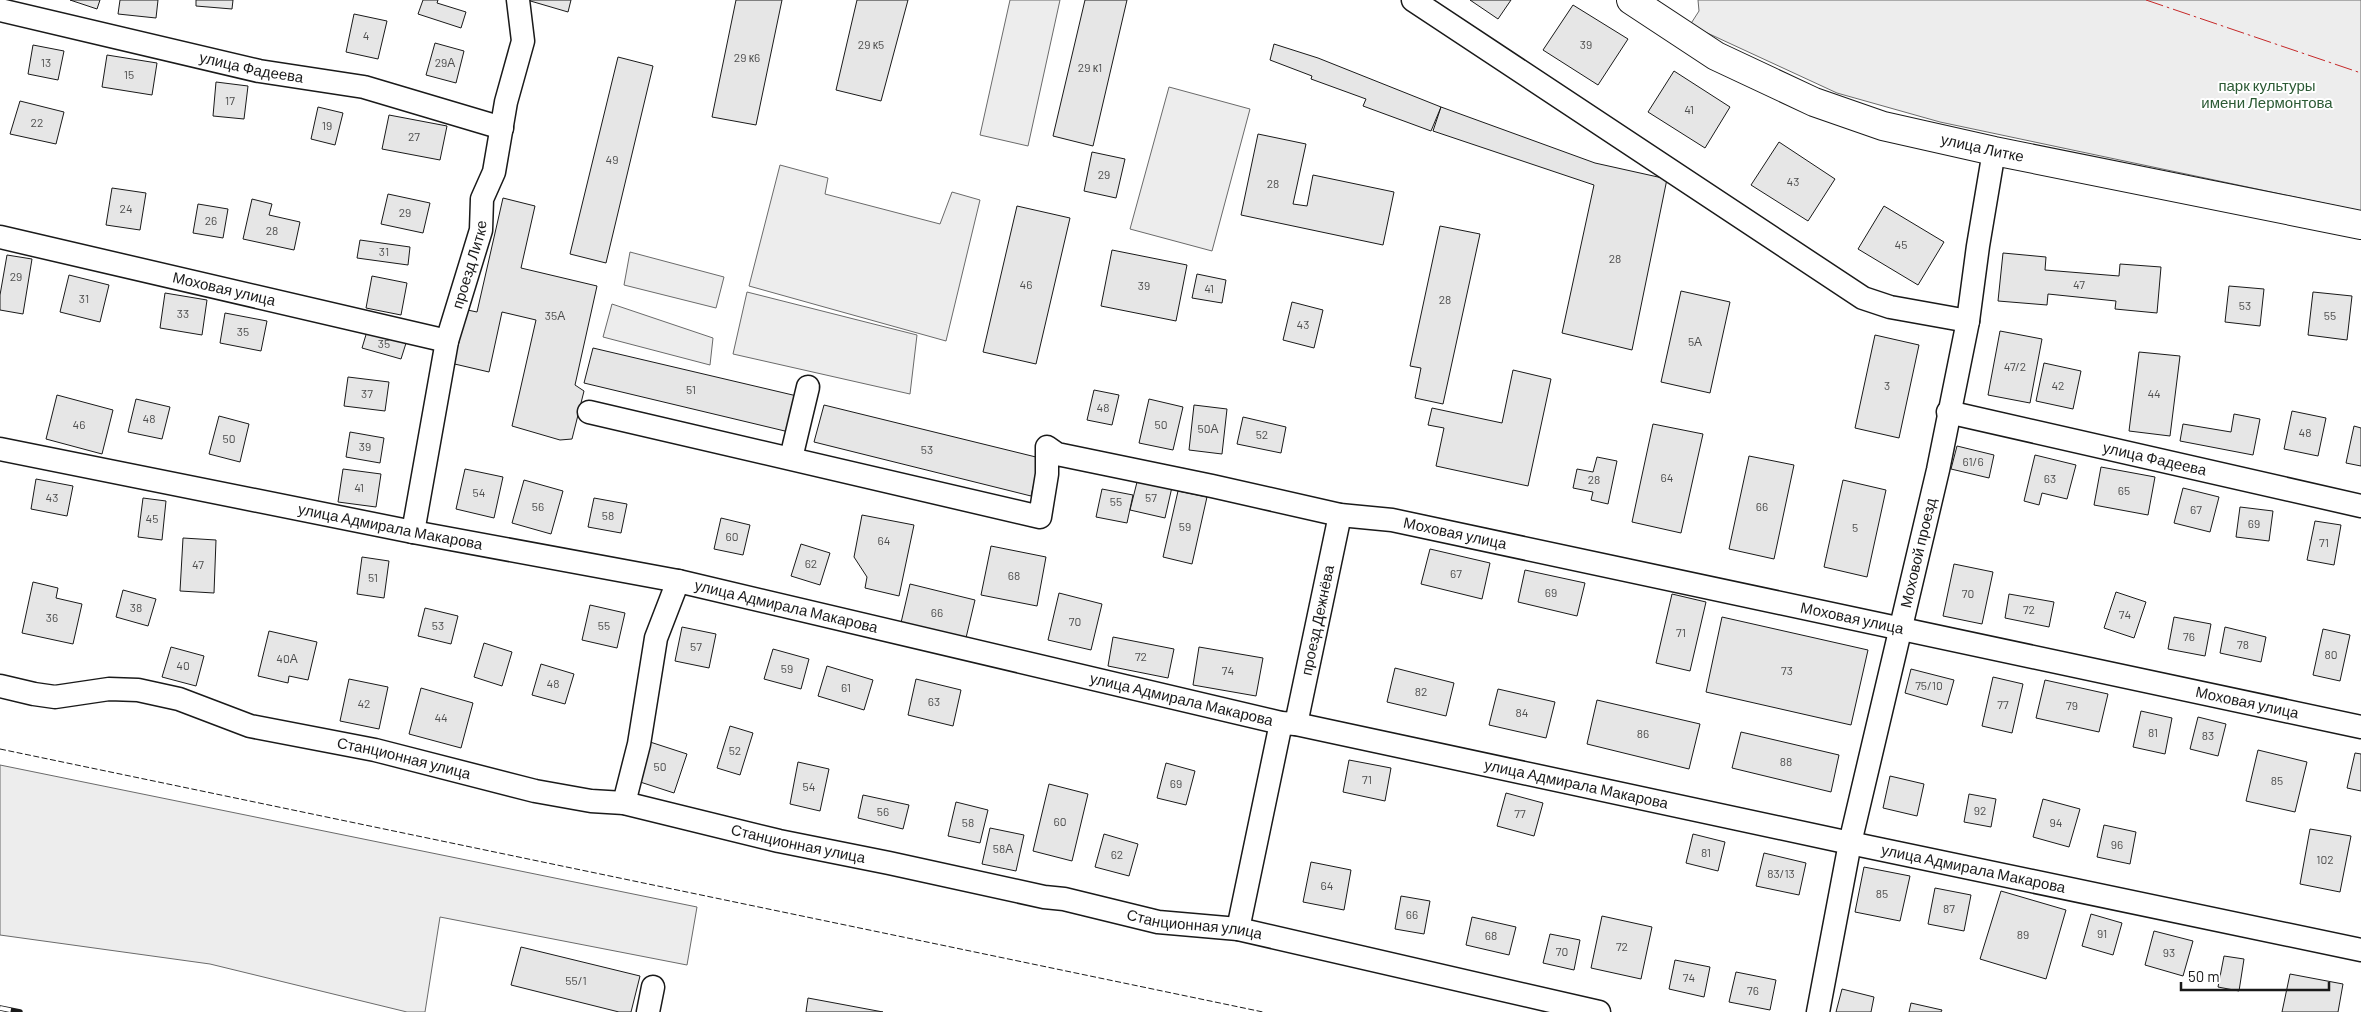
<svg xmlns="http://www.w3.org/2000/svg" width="2361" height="1012" viewBox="0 0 2361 1012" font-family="Barlow,sans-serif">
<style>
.built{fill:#ededed;stroke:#6a6a6a}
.building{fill:#e6e6e6;stroke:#1a1a1a}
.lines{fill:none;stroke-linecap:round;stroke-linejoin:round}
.minor-casing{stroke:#1a1a1a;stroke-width:25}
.major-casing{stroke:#1a1a1a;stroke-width:30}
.minor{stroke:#fff;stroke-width:22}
.major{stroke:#fff;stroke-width:28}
.rail-casing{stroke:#1a1a1a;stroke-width:5.5}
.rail{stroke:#fff;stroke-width:4;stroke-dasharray:11;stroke-linecap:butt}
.fence{stroke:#1a1a1a;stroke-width:1;stroke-dasharray:6 2.5;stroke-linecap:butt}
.power{stroke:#c62828;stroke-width:1;stroke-dasharray:18 4 2.5 4;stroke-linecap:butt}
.labels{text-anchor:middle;stroke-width:4;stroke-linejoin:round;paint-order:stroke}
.number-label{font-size:12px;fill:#4d4d4d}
.street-label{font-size:15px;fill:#1a1a1a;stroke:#fff}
.park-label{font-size:15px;fill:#2b5a34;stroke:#fff}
</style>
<rect width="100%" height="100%" fill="#fff"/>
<path class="built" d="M 1010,0 L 1060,0 L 1028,146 L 980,135 Z
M 1698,0 L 2361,0 L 2361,211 L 1940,122 L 1837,93 L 1690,25 L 1699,11 Z
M 1169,87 L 1250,109 L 1212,251 L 1130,229 Z
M 780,165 L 828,178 L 825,194 L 940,224 L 952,192 L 980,200 L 946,341 L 749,286 Z
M 630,252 L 724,277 L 716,308 L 624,285 Z
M 747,292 L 917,335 L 910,394 L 733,354 Z
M 612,304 L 713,338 L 710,365 L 603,337 Z
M 0,765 L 697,907 L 687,965 L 440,917 L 425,1012 L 407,1012 L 210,964 L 0,935 Z"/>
<path class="building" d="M 70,0 L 100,0 L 97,9 Z
M 120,0 L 158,0 L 156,18 L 118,14 Z
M 196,0 L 233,0 L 232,9 L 196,6 Z
M 423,0 L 438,0 L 437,3 L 466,12 L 461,28 L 418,14 Z
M 527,0 L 571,0 L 568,12 Z
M 736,0 L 782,0 L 756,125 L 712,117 Z
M 857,0 L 908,0 L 881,101 L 836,90 Z
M 1085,0 L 1127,0 L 1093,146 L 1053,136 Z
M 1470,0 L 1511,0 L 1498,19 Z
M 1573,5 L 1628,39 L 1598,85 L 1543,50 Z
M 354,14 L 387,21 L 378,59 L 346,52 Z
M 435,43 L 464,51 L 456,83 L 426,75 Z
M 1274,44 L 1318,58 L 1441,107 L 1431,131 L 1363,106 L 1366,99 L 1311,79 L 1312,76 L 1270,60 Z
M 33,45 L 64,51 L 58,80 L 28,74 Z
M 107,55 L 157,63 L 152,95 L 102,87 Z
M 618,57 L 653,66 L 606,263 L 570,254 Z
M 1674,71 L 1730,107 L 1705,148 L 1648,112 Z
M 216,82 L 248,86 L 244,119 L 213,116 Z
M 20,101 L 64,112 L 56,144 L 10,134 Z
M 318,107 L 343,113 L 335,145 L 311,139 Z
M 1441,107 L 1595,163 L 1667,179 L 1632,350 L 1562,333 L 1594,185 L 1433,131 Z
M 389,115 L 447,126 L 440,160 L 382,149 Z
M 1258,134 L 1306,144 L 1293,204 L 1307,206 L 1313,175 L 1394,192 L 1383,245 L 1241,215 Z
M 1779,142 L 1835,179 L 1808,221 L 1751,185 Z
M 1092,152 L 1125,159 L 1116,198 L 1084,191 Z
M 112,188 L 146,193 L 140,230 L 106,225 Z
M 388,194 L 430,203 L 423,233 L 381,224 Z
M 503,198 L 535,206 L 521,268 L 597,286 L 575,385 L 584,391 L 572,439 L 560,440 L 512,426 L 536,320 L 502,312 L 489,372 L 446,362 L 458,308 L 477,312 Z
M 252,199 L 272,204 L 269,215 L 300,222 L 294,250 L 243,239 Z
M 198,204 L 228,209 L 223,238 L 193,233 Z
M 1017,206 L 1070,218 L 1036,364 L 983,352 Z
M 1884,206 L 1944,242 L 1918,285 L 1858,249 Z
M 1440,226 L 1480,234 L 1443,404 L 1415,398 L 1421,368 L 1410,366 Z
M 360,240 L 410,247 L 408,265 L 357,258 Z
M 1112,250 L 1187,265 L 1176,321 L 1101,306 Z
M 2003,253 L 2046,257 L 2045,270 L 2119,276 L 2120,264 L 2161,267 L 2157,313 L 2115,309 L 2116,301 L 2048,294 L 2047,305 L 1998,301 Z
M 7,255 L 32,259 L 23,314 L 0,310 L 0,295 Z
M 1197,274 L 1226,280 L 1222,303 L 1192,298 Z
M 69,275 L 109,285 L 100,322 L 60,312 Z
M 372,276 L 407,283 L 401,315 L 366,308 Z
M 2229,286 L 2264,289 L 2260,326 L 2225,322 Z
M 1681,291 L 1730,302 L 1710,393 L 1661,382 Z
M 2313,292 L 2352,296 L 2347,340 L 2308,335 Z
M 165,293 L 207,300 L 202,335 L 160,328 Z
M 1292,302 L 1323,310 L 1314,348 L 1283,340 Z
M 225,313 L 267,321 L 261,351 L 220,343 Z
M 368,328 L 407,340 L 401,359 L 362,348 Z
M 2000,331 L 2042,339 L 2030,403 L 1988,395 Z
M 1875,335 L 1919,345 L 1899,438 L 1855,428 Z
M 593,348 L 797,396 L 789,432 L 584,383 Z
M 2139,352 L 2180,356 L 2170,436 L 2129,431 Z
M 2044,363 L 2081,371 L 2073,409 L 2036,401 Z
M 1513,370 L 1551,379 L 1528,486 L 1436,466 L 1444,428 L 1428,425 L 1432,408 L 1502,423 Z
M 348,377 L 389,382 L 385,411 L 344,406 Z
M 1094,390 L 1119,395 L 1112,425 L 1087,420 Z
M 57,395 L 113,410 L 102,454 L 46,439 Z
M 136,399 L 170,407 L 162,439 L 128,432 Z
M 1149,399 L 1183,407 L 1173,450 L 1139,443 Z
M 824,405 L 1040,458 L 1031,496 L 814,442 Z
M 1194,405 L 1227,409 L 1222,454 L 1189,450 Z
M 2292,411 L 2326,418 L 2318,456 L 2284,449 Z
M 2234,414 L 2260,419 L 2253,455 L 2180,441 L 2183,424 L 2231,432 Z
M 219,416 L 249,424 L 240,462 L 209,454 Z
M 1243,417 L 1286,427 L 1281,453 L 1237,444 Z
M 1653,424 L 1703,434 L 1681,533 L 1632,522 Z
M 2354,426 L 2361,428 L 2361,466 L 2346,463 Z
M 350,432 L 384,438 L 380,463 L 346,457 Z
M 1957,446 L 1994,455 L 1989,478 L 1951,469 Z
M 2035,455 L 2076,465 L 2067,499 L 2042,493 L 2039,505 L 2024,501 Z
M 1749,456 L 1794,465 L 1774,559 L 1729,549 Z
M 1597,457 L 1617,461 L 1608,504 L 1591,500 L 1593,492 L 1573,488 L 1577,469 L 1593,472 Z
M 2101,467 L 2155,477 L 2148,515 L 2094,505 Z
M 343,469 L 381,474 L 376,507 L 338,502 Z
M 465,469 L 503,477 L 494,518 L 456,509 Z
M 1138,478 L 1172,487 L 1165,518 L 1130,510 Z
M 36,479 L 73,486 L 67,516 L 31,509 Z
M 524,480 L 563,491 L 551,534 L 512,523 Z
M 1843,480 L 1886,490 L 1867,577 L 1824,567 Z
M 2183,488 L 2219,497 L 2210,532 L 2174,523 Z
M 1102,489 L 1133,495 L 1127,523 L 1096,517 Z
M 1178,491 L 1207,497 L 1192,564 L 1163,557 Z
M 143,498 L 166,501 L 162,540 L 138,537 Z
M 594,498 L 627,504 L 621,533 L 588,527 Z
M 2240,507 L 2273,511 L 2269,541 L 2236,537 Z
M 862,515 L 914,525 L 899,596 L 865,588 L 867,577 L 854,557 Z
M 721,518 L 750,525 L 743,555 L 714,549 Z
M 2315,521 L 2341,525 L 2334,565 L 2307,560 Z
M 183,538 L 216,540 L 214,593 L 180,591 Z
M 801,544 L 830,553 L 820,585 L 791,576 Z
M 991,546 L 1046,557 L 1037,606 L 981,595 Z
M 1430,549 L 1490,563 L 1482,599 L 1421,584 Z
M 362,557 L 389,561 L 384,598 L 357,594 Z
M 1954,564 L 1993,572 L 1982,624 L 1943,616 Z
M 1525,570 L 1585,583 L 1577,616 L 1518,602 Z
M 33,582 L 58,588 L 56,598 L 82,604 L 73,644 L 22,633 Z
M 910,584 L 975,600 L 965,642 L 900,627 Z
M 123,590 L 156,599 L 148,626 L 116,617 Z
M 2116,592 L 2146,602 L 2134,638 L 2104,628 Z
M 1059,593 L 1102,604 L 1091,650 L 1048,640 Z
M 1672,594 L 1706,602 L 1690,671 L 1656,663 Z
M 2009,594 L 2054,602 L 2049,627 L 2005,618 Z
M 590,605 L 625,613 L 617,648 L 582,640 Z
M 425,608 L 458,616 L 451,644 L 418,636 Z
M 1722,617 L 1868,650 L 1851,725 L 1706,692 Z
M 2174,617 L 2211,624 L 2205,656 L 2168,649 Z
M 682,627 L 716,634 L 709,668 L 675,661 Z
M 2225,627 L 2266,637 L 2261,662 L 2220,653 Z
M 2323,629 L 2350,635 L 2340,681 L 2313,675 Z
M 269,631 L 317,642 L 308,680 L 289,676 L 288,683 L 258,676 Z
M 1113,637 L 1174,649 L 1168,678 L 1108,666 Z
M 484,643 L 512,652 L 502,686 L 474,677 Z
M 171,647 L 204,656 L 196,686 L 162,677 Z
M 1199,647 L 1263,658 L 1256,696 L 1193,685 Z
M 773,649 L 809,659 L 801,689 L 764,679 Z
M 541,664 L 574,674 L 565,704 L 532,695 Z
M 827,666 L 873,680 L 864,710 L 818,696 Z
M 1395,668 L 1454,683 L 1446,716 L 1387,702 Z
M 1911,669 L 1954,680 L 1947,705 L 1905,693 Z
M 1993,677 L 2023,684 L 2012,733 L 1982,726 Z
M 349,679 L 388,687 L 379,729 L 340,721 Z
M 916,679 L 961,690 L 953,726 L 908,715 Z
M 2045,680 L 2108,694 L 2099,732 L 2036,718 Z
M 421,688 L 473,703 L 461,748 L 409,734 Z
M 1498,689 L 1555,702 L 1546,738 L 1489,725 Z
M 1597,700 L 1700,724 L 1689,769 L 1587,744 Z
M 2141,711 L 2172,718 L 2165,754 L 2133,747 Z
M 2198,717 L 2226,724 L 2218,756 L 2190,749 Z
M 730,726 L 753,733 L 740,775 L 717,768 Z
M 1741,732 L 1839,755 L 1831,792 L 1732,768 Z
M 647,741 L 687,754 L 674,793 L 634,780 Z
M 2258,750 L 2307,762 L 2295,812 L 2246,801 Z
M 2355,753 L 2361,754 L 2361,791 L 2347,788 Z
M 1349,760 L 1391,768 L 1385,801 L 1343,792 Z
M 798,762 L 829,769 L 820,811 L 790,804 Z
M 1166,763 L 1195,771 L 1186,805 L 1157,798 Z
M 1890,776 L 1924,784 L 1917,816 L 1883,808 Z
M 1049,784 L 1088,794 L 1072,861 L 1033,851 Z
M 1506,793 L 1543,803 L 1534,836 L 1497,826 Z
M 1969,794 L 1996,799 L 1991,827 L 1964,822 Z
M 863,795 L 909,805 L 903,829 L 858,818 Z
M 2043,799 L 2080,809 L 2069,847 L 2033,837 Z
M 956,802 L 988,810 L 980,843 L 948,836 Z
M 2104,825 L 2136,832 L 2130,864 L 2097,857 Z
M 990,828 L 1024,835 L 1016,871 L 982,864 Z
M 2310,829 L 2351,836 L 2340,892 L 2300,884 Z
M 1104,834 L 1138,844 L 1129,876 L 1095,867 Z
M 1693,834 L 1725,842 L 1718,871 L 1686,863 Z
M 1764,853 L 1806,863 L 1799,895 L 1756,886 Z
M 1311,862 L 1351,870 L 1344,910 L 1303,902 Z
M 1864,867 L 1910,876 L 1900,921 L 1855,912 Z
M 1935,888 L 1971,895 L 1964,931 L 1928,924 Z
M 2001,891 L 2066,910 L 2046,979 L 1980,959 Z
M 1401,896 L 1430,901 L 1424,934 L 1395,929 Z
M 2091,914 L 2122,923 L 2113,955 L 2082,946 Z
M 1602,916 L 1652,927 L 1641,979 L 1591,968 Z
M 1472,917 L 1516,927 L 1509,955 L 1466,945 Z
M 2154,931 L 2193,941 L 2183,976 L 2145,965 Z
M 1550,934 L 1580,940 L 1574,970 L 1543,963 Z
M 521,947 L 640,976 L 631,1012 L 619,1012 L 511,985 Z
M 2224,956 L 2244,959 L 2239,991 L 2218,987 Z
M 1675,960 L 1710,967 L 1704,997 L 1669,989 Z
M 1736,972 L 1776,980 L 1770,1010 L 1729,1002 Z
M 2290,974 L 2343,984 L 2338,1012 L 2282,1012 Z
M 1842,989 L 1874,997 L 1871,1012 L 1836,1012 Z
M 808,998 L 883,1012 L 806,1012 Z
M 1911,1003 L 1942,1010 L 1941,1012 L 1909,1012 Z"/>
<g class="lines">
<defs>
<g id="minor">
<path d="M 1413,0 L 1863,298 L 1890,307 L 1968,321"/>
<path id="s1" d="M 0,10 L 259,71 L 364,87 L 502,128"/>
<path id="s2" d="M 0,237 L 447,341"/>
<path id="s3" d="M 589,412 L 1040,517 L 1047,474 L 1047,447 L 1057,454 L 1212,486 L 1340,515 L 1392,520 L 2361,727"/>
<path id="s4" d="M 1948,412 L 2361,506"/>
<path id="s5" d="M 0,449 L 413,532 L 678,581 L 1281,723 L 1296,724 L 1850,843 L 2361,950"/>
<path d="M 791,458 L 808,387"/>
<path id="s6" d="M 413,532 L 447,341 L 481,230 L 482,199 L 494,172 L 506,102 L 523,41 L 518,0"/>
<path id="s7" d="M 0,686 L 34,694 L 55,697 L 109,689 L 138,690 L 179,699 L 250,726 L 375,750 L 535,791 L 591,801 L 624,803 L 779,841 L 889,863 L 1044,897 L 1064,899 L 1158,922 L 1238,929 L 1599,1012"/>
<path id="s8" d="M 1296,724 L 1340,515"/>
<path d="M 624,803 L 639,744 L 656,638 L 678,581"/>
<path d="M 1238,929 L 1281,723"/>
<path d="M 648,1012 L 653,987"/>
<path id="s9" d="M 1818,1012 L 1850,843 L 1938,470 L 1968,321 L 1978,246 L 1994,151"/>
</g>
<g id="major">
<path id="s10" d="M 1631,0 L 1716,56 L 1814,102 L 1883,126 L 1994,151 L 2361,225"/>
</g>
</defs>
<use href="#minor" class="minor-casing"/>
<use href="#major" class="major-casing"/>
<use href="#minor" class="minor"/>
<use href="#major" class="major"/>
<defs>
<path id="rail" d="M 0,1008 L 20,1012"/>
</defs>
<use href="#rail" class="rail-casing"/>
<use href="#rail" class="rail"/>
<path class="fence" d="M 0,749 L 1263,1012"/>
<path class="power" d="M 2146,0 L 2361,73"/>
</g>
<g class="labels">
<g class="number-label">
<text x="366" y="40">4</text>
<text x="871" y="49">29 к5</text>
<text x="1586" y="49">39</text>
<text x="747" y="62">29 к6</text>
<text x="46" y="67">13</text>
<text x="445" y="67">29А</text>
<text x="1090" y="72">29 к1</text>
<text x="129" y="79">15</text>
<text x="230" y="105">17</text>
<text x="1689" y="114">41</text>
<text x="37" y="127">22</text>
<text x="327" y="130">19</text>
<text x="414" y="141">27</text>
<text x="612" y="164">49</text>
<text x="1104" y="179">29</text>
<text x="1793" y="186">43</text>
<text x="1273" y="188">28</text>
<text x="126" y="213">24</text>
<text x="405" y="217">29</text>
<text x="211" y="225">26</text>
<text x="272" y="235">28</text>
<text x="1901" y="249">45</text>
<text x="384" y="256">31</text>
<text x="1615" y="263">28</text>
<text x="16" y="281">29</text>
<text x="1026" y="289">46</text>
<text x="2079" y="289">47</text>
<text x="1144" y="290">39</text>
<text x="1209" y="293">41</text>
<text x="84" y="303">31</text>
<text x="1445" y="304">28</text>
<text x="2245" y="310">53</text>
<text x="183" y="318">33</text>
<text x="555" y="320">35А</text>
<text x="2330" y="320">55</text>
<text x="1303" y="329">43</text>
<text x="243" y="336">35</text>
<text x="1695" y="346">5А</text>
<text x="384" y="348">35</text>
<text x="2015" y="371">47/2</text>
<text x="1887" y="390">3</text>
<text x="2058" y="390">42</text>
<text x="691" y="394">51</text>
<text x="367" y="398">37</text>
<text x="2154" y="398">44</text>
<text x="1103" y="412">48</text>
<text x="149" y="423">48</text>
<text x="79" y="429">46</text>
<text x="1161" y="429">50</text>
<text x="1208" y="433">50А</text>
<text x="2305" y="437">48</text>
<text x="1262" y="439">52</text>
<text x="229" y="443">50</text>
<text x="365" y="451">39</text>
<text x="927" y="454">53</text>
<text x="1973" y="466">61/6</text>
<text x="1667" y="482">64</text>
<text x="2050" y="483">63</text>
<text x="1594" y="484">28</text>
<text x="359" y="492">41</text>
<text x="2124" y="495">65</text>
<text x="479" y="497">54</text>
<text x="52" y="502">43</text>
<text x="1151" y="502">57</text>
<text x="1116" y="506">55</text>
<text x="538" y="511">56</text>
<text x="1762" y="511">66</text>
<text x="2196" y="514">67</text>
<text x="608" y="520">58</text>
<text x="152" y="523">45</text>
<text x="2254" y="528">69</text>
<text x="1185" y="531">59</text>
<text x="1855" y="532">5</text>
<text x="732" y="541">60</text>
<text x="884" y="545">64</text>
<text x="2324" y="547">71</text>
<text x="811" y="568">62</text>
<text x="198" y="569">47</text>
<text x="1456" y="578">67</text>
<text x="1014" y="580">68</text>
<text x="373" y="582">51</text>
<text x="1551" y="597">69</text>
<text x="1968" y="598">70</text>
<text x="136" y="612">38</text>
<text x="2029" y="614">72</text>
<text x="937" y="617">66</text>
<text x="2125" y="619">74</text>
<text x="52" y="622">36</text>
<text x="1075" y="626">70</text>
<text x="438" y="630">53</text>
<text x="604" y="630">55</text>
<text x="1681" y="637">71</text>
<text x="2189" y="641">76</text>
<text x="2243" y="649">78</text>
<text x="696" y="651">57</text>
<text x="2331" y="659">80</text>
<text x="1141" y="661">72</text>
<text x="287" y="663">40А</text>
<text x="183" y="670">40</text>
<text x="787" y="673">59</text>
<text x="1228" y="675">74</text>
<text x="1787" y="675">73</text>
<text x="553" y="688">48</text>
<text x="1929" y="690">75/10</text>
<text x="846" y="692">61</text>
<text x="1421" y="696">82</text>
<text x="934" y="706">63</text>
<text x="364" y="708">42</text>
<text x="2003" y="709">77</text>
<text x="2072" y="710">79</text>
<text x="1522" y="717">84</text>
<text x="441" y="722">44</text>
<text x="2153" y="737">81</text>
<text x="1643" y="738">86</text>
<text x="2208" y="740">83</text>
<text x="735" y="755">52</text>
<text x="1786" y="766">88</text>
<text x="660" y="771">50</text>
<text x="1367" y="784">71</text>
<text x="2277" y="785">85</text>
<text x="1176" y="788">69</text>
<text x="809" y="791">54</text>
<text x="1980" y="815">92</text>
<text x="883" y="816">56</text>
<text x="1520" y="818">77</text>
<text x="1060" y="826">60</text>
<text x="968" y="827">58</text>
<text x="2056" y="827">94</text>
<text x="2117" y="849">96</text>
<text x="1003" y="853">58А</text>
<text x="1706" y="857">81</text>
<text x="1117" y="859">62</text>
<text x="2325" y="864">102</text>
<text x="1781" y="878">83/13</text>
<text x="1327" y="890">64</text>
<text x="1882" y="898">85</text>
<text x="1949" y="913">87</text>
<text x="1412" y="919">66</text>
<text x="2102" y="938">91</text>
<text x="2023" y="939">89</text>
<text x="1491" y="940">68</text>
<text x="1622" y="951">72</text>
<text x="1562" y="956">70</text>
<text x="2169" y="957">93</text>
<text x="1689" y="982">74</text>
<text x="576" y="985">55/1</text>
<text x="1753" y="995">76</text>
</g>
<g class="street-label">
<text dy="5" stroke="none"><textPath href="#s1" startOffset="258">улица Фадеева</textPath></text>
<text dy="5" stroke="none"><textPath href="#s10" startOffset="385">улица Литке</textPath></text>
<text dy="5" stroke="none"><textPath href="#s6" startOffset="274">проезд Литке</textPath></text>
<text dy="5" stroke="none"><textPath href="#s2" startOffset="230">Моховая улица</textPath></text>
<text dy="5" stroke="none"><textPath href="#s4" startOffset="212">улица Фадеева</textPath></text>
<text dy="5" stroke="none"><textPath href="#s5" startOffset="398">улица Адмирала Макарова</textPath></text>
<text dy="5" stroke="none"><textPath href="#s3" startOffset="952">Моховая улица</textPath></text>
<text dy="5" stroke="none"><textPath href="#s9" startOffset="470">Моховой проезд</textPath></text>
<text dy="5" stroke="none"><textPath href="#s5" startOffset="802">улица Адмирала Макарова</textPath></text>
<text dy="5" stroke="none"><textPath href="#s3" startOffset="1358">Моховая улица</textPath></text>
<text dy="5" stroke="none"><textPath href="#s8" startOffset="106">проезд Дежнёва</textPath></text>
<text dy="5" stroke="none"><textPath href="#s5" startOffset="1208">улица Адмирала Макарова</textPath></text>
<text dy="5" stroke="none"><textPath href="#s3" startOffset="1762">Моховая улица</textPath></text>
<text dy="5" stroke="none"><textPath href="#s7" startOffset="415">Станционная улица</textPath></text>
<text dy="5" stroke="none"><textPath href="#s5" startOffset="1612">улица Адмирала Макарова</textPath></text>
<text dy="5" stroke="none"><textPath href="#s7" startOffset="819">Станционная улица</textPath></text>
<text dy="5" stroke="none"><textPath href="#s5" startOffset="2018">улица Адмирала Макарова</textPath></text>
<text dy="5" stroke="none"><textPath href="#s7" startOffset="1224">Станционная улица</textPath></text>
</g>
<g class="park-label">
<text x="2267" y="91">парк культуры<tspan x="2267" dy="17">имени Лермонтова</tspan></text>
</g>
</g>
<path d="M2181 982v8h148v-8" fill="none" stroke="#1a1a1a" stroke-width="2.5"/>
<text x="2188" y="982" font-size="15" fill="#1a1a1a" stroke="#ffffff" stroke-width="4" paint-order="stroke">50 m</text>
</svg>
